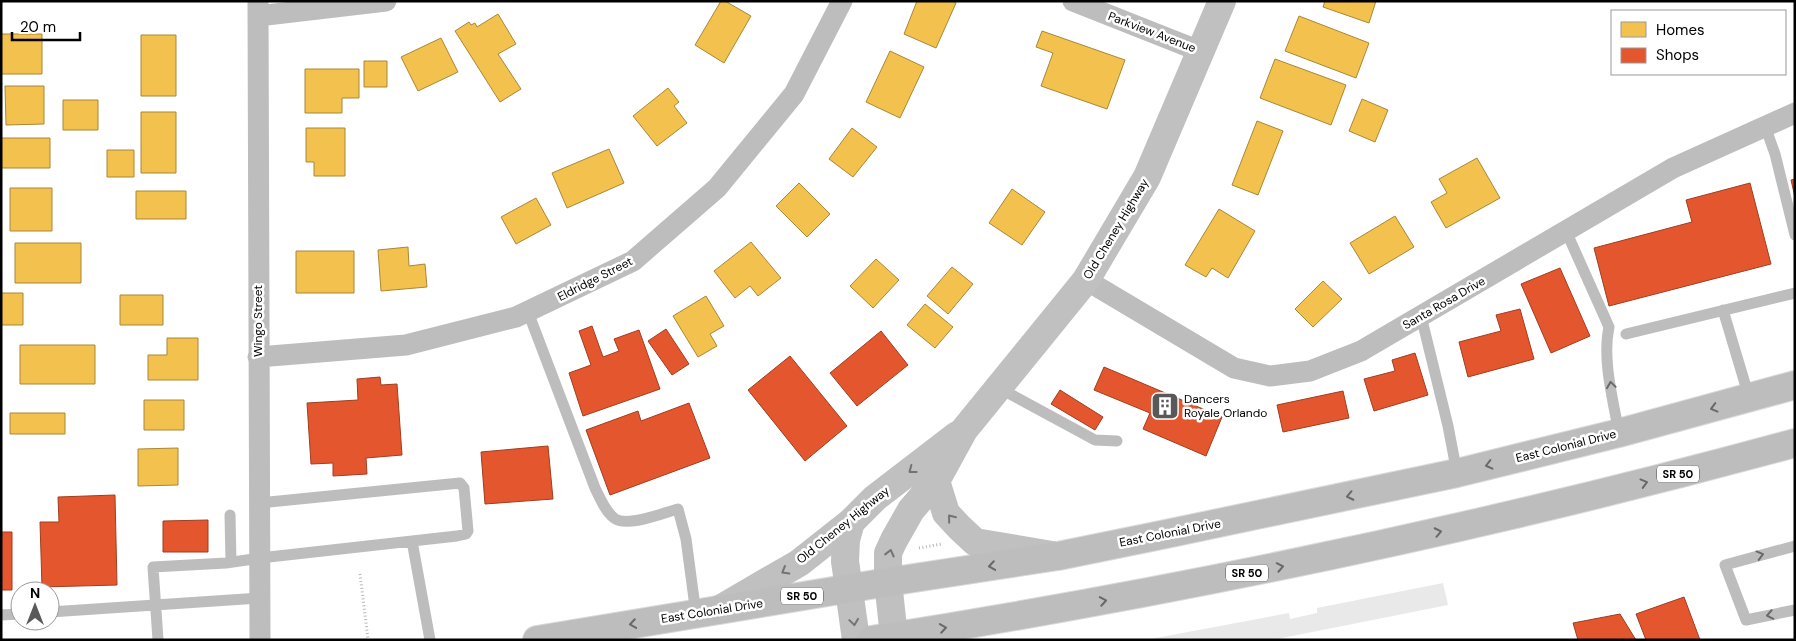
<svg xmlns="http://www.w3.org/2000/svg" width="1796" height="641" viewBox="0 0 1796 641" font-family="'DM Sans',sans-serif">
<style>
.green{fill:#e9e9e9}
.homes{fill:#f2c14e;stroke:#a98737}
.shops{fill:#e4572e;stroke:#a03d20}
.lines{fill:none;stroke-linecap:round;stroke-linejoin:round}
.highway-casing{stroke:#dbdbdb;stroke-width:30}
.path{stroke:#b8b8b8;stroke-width:3;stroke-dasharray:1 2.5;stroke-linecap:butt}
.lane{stroke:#bdbdbd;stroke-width:11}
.street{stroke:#bdbdbd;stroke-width:21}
.secondary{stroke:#c0c0c0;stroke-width:28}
.highway{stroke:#bdbdbd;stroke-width:28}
.oneway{stroke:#686868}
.oneway2{stroke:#737373}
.labels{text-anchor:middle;stroke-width:5;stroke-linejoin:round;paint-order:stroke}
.shield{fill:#fff;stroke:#4c4c4c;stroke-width:1}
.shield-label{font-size:11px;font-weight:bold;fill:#000}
.street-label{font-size:12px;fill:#000;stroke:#fff}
.poi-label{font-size:12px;fill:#000;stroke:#fff;text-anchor:start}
</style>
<rect width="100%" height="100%" fill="#fff"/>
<path class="green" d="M 1443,583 L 1448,605 L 1272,640 L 1145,640 L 1289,613 L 1290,619 L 1317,613 L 1317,608 Z"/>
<path class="homes" d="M 721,1 L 725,1 L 751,16 L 724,63 L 695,45 Z
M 917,1 L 952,1 L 956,3 L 936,48 L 904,34 Z
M 1325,1 L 1376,1 L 1369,23 L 1323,7 Z
M 498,14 L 516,44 L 498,54 L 521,89 L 500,102 L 455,31 L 469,22 L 471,25 L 475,23 L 477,27 Z
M 1299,16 L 1369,43 L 1356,78 L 1285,51 Z
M 1042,31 L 1125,60 L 1107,109 L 1041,86 L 1053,53 L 1036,47 Z
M 1,34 L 42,34 L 42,74 L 1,74 Z
M 141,35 L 176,35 L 176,96 L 141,96 Z
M 441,38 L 458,72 L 418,91 L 401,57 Z
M 890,51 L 924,67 L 900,118 L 866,102 Z
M 1275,59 L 1346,85 L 1331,125 L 1260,98 Z
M 364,61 L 387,61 L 387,87 L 364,87 Z
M 305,69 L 359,69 L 359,98 L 342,98 L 342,113 L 305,113 Z
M 5,86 L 44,86 L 44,124 L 6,125 Z
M 668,88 L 679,102 L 674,106 L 687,123 L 657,146 L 633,116 Z
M 1362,99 L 1388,110 L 1375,142 L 1349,131 Z
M 63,100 L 98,100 L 98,130 L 63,130 Z
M 141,112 L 176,112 L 176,173 L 141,173 Z
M 1257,121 L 1283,131 L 1258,195 L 1232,185 Z
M 306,128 L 345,128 L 345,176 L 314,176 L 314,162 L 306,162 Z
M 852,128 L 877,147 L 853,177 L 829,159 Z
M 1,138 L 50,138 L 50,168 L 1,168 Z
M 609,149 L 624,183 L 567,208 L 552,173 Z
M 107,150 L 134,150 L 134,177 L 107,177 Z
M 1477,158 L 1500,198 L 1446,228 L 1431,202 L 1447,193 L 1439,179 Z
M 799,183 L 830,214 L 807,237 L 776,206 Z
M 10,188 L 52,188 L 52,231 L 10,231 Z
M 1012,189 L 1045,212 L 1022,245 L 989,223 Z
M 136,191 L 186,191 L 186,219 L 136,219 Z
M 536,198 L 551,225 L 516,244 L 501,217 Z
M 1219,209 L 1255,231 L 1228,278 L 1212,268 L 1206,277 L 1185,265 Z
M 1395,216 L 1414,247 L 1369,274 L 1350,243 Z
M 751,242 L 781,278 L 758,296 L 750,286 L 735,298 L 714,271 Z
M 15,243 L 81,243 L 81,283 L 15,283 Z
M 408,247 L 409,266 L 425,264 L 427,287 L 381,291 L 378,250 Z
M 296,251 L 354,251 L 354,293 L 296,293 Z
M 876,259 L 899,280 L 873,308 L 850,286 Z
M 952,267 L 973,284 L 948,314 L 927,296 Z
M 1323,281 L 1342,299 L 1313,327 L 1295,309 Z
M 1,293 L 23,293 L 23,325 L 1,325 Z
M 120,295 L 163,295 L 163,325 L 120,325 Z
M 706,296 L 724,326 L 710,334 L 717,346 L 698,357 L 673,316 Z
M 925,304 L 953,327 L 935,348 L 907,325 Z
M 167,338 L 198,338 L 198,380 L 148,380 L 148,355 L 167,355 Z
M 20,345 L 95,345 L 95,384 L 20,384 Z
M 144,400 L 184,400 L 184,430 L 144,430 Z
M 10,413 L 65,413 L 65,434 L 10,434 Z
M 178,448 L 178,485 L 138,486 L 138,449 Z"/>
<path class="shops" d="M 1795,179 L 1795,197 L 1791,180 Z
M 1750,183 L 1771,264 L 1609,306 L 1594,248 L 1692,222 L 1686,200 Z
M 1560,268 L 1590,336 L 1551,353 L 1521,284 Z
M 1520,309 L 1534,359 L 1468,377 L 1459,342 L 1501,331 L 1496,315 Z
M 592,326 L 603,357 L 619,351 L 614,339 L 639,330 L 660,389 L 583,416 L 569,373 L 591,365 L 579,331 Z
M 666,329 L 689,364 L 672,375 L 648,341 Z
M 881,331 L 908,365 L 857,406 L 830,373 Z
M 1415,353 L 1428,395 L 1374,411 L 1364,379 L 1395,371 L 1392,360 Z
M 790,356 L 847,426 L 805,461 L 748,390 Z
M 1104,367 L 1222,417 L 1206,456 L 1143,429 L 1150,413 L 1094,390 Z
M 380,377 L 381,385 L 397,384 L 402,455 L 366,458 L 367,474 L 333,476 L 333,463 L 311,464 L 307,403 L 358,400 L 357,379 Z
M 1060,390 L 1103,417 L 1095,430 L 1051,404 Z
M 1343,391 L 1349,418 L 1283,432 L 1277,405 Z
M 689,403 L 710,458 L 610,495 L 586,430 L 638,411 L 641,421 Z
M 548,446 L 553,499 L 485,504 L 481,452 Z
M 115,495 L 117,585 L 42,587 L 40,522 L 59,522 L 58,497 Z
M 208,520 L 208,552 L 163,552 L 163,521 Z
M 1,532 L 12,532 L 12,590 L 1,590 Z
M 1684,597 L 1700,640 L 1646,640 L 1636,614 Z
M 1620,614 L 1636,640 L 1578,640 L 1573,623 Z"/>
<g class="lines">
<defs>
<path id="highway" d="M 537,640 L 888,582 L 1058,556 L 1166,534 L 1457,473 L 1619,433 L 1795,385
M 871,640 C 1182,591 1491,526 1795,443"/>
</defs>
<use href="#highway" class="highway-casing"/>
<path class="path" d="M 919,548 L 942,544
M 360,574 L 368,639"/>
<path class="lane" d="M 1765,126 L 1775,154 L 1795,235
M 1566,231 L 1609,327 C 1602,359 1613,400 1619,433
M 1723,310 L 1749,397
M 528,312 L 595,488 C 600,498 605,511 614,518 C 627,528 663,513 678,509 L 686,539 L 696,614
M 1421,316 L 1448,426 L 1457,473
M 1626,334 L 1795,293
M 999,388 L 1095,440 L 1117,441
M 230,515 L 231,562
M 412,541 L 430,640
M 1795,546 L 1725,565 L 1746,620 L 1795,610
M 50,612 L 260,598
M 1,615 L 20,614
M 158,640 L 153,567 L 226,563 L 260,558 L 457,536 L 466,534 L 468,531 L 464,488 L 460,483 L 259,503"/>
<path class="street" d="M 258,1 L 260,640
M 1073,1 L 1202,52
M 258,16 L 386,1
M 1086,280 L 1234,368 L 1270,376 L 1310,371 L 1361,351 L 1673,168 L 1795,113
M 258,357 L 406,345 L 516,317 L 633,261 L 717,188 L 794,94 L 842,1"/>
<path class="secondary" d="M 936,481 L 946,513 L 959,527 L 975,542 L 1052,555
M 851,522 L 846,540 L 845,561 L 856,640
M 718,610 L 799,563 L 851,522 L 875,498 L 957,435
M 894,636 L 888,582 L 888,553 L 894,540 L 911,510 L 936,481 L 964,430 L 1086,280 L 1147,177 L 1222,1"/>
<use href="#highway" class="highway"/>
</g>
<defs><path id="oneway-chevron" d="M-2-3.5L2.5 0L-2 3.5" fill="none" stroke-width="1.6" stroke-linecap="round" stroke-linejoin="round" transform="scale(1.25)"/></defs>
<g class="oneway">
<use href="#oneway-chevron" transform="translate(1611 385) rotate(-98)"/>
<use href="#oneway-chevron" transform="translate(1714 408) rotate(165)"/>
<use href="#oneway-chevron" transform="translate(1489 465) rotate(166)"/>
<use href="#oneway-chevron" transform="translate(1644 483) rotate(-15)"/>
<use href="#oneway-chevron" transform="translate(1350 496) rotate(168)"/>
<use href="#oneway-chevron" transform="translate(1438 532) rotate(-12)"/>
<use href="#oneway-chevron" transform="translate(1760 555) rotate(-15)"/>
<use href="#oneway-chevron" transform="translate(992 566) rotate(171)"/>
<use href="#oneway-chevron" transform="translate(1280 567) rotate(-11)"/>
<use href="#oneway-chevron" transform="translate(1103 601) rotate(-10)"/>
<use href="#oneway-chevron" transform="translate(1770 615) rotate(169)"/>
<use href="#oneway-chevron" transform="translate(633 624) rotate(171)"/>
<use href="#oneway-chevron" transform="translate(943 628) rotate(-9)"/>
</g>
<g class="oneway2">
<use href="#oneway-chevron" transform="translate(912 470) rotate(143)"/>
<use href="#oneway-chevron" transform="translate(951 518) rotate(-129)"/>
<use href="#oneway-chevron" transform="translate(890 553) rotate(-76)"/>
<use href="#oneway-chevron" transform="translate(785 571) rotate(150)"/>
<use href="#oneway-chevron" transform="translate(854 622) rotate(82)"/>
</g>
<defs>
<symbol id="building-square" viewBox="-11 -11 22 22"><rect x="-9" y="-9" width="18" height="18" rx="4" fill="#595959" stroke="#fff"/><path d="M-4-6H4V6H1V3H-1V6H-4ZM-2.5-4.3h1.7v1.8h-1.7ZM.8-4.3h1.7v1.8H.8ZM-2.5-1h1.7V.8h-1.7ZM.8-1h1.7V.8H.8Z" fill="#fff"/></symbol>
</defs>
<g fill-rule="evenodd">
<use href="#building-square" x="1149" y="390" width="32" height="32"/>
</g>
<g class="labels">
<g class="shield">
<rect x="1657" y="465.5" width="42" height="17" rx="4"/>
<rect x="1226" y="564.5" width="42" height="17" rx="4"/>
<rect x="781" y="587.5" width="42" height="17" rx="4"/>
</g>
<g class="shield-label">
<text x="1678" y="478">SR 50</text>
<text x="1247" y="577">SR 50</text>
<text x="802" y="600">SR 50</text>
</g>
<g class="street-label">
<text transform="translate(1152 32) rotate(21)" y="4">Parkview Avenue</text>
<text transform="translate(1116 229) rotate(-59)" y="4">Old Cheney Highway</text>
<text transform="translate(595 279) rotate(-27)" y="4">Eldridge Street</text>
<text transform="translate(1444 303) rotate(-30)" y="4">Santa Rosa Drive</text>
<text transform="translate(258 321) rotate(-90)" y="4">Wingo Street</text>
<text transform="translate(1566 446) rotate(-14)" y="4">East Colonial Drive</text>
<text transform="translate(843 525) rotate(-39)" y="4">Old Cheney Highway</text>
<text transform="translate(1170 533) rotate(-11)" y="4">East Colonial Drive</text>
<text transform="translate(712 611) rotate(-9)" y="4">East Colonial Drive</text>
</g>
<g class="poi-label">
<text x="1184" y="403">Dancers<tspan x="1184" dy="14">Royale Orlando</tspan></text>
</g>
</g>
<rect width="1796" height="641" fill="none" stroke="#000000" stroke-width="5"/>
<rect x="1611" y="10" width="175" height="65" fill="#ffffff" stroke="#999999"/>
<rect x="1621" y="22" width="25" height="15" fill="#f2c14e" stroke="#999999"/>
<text x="1656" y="35" font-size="15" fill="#000000">Homes</text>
<rect x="1621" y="48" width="25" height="15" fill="#e4572e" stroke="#999999"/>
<text x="1656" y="60" font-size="15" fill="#000000">Shops</text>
<g transform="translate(35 606)"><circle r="24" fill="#ffffff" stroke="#999999"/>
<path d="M0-4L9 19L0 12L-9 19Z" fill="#595959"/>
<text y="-8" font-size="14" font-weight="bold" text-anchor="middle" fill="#000000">N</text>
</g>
<path d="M12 32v8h68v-8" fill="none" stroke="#000000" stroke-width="2.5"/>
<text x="20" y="32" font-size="15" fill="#000000" stroke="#ffffff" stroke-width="4" paint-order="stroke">20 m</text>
</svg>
